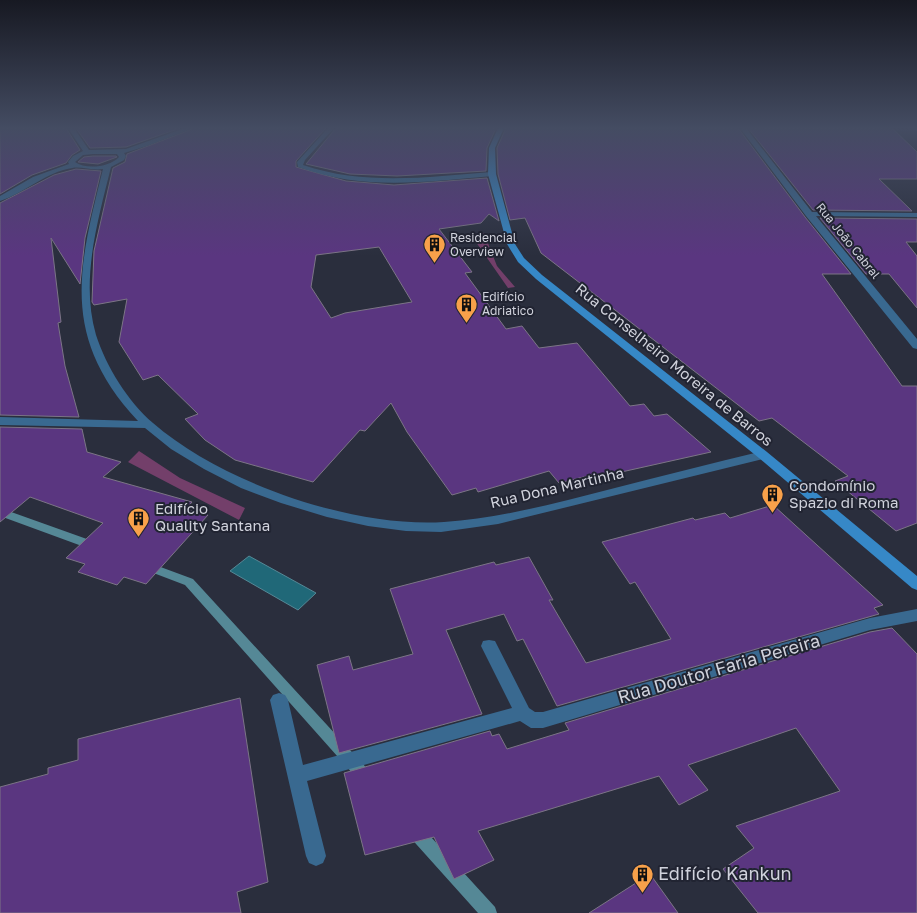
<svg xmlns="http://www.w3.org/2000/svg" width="917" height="913" viewBox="0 0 917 913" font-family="'Golos Text',sans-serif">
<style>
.green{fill:#733f6a}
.water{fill:#206878;stroke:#558896}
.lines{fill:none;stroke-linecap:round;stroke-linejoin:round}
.stream{fill:#558896;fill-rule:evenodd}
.building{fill:#5a3680;stroke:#7c7586;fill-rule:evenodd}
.street{fill:#396990;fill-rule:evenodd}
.secondary{fill:#3688c7;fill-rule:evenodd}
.labels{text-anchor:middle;stroke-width:4;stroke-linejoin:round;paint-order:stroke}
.far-poi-label{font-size:12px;fill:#d0d2dc;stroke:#212432;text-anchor:start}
.far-street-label{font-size:12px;fill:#d0d2dc;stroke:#212432}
.street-label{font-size:15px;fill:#d0d2dc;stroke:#212432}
.poi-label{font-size:15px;fill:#d0d2dc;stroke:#212432;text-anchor:start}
.near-street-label{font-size:18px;fill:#d0d2dc;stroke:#212432}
.near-poi-label{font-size:18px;fill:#d0d2dc;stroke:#212432;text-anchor:start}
</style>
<rect width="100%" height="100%" fill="#2a2e3d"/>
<path class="green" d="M 484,233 L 497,266 L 515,287 L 508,288 L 471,235 Z
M 139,451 L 180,478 L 245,508 L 239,520 L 128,462 Z"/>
<path class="water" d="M 249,556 L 316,593 L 298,610 L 230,571 Z"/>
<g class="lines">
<path class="stream" d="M 0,508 L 98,543 L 100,546 L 98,549 L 90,549 L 0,516 Z
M 147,562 L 193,579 L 372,774 L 374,779 L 372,784 L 367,786 L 362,784 L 185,585 L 143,569 L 141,566 L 143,563 Z
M 414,822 L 420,825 L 495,907 L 497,913 L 478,913 L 408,835 L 406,830 L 408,825 Z"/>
</g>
<path class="building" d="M 0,128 L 66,128 L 80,150 L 72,155 L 66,163 L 32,175 L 0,194 Z
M 76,128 L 180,128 L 126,147 L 90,148 Z
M 195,128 L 326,128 L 296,161 L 296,167 L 346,181 L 394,185 L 487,178 L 499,221 L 489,214 L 481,223 L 439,229 L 472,272 L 465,273 L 506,329 L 522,326 L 539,348 L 577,343 L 630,406 L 644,404 L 654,416 L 667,414 L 711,452 L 599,477 L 596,474 L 559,483 L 549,471 L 478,492 L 476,488 L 452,495 L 407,432 L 391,403 L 365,431 L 360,430 L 313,482 L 235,460 L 205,440 L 185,419 L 198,414 L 158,375 L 143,380 L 119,342 L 127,299 L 94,305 L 92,302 L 94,251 L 113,168 L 125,162 L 127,154 ZM 379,247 L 412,302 L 345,313 L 331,318 L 311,287 L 316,255 Z
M 336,128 L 496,128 L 487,148 L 486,171 L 397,176 L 350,174 L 306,164 Z
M 506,128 L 738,128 L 805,217 L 851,274 L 822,274 L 902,386 L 917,386 L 917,523 L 896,531 L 835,481 L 848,476 L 772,418 L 759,421 L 541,253 L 525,218 L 510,220 L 498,174 L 497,148 Z
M 748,128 L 893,129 L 917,152 L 917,179 L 879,179 L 912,211 L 813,210 Z
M 93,156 L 116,156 L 117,157 L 98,164 L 78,162 L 84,157 Z
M 76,169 L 101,171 L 85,238 L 80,284 L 51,238 L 61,322 L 58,323 L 65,366 L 79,417 L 0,415 L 0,203 L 54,175 Z
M 820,218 L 917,219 L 917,242 L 906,242 L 917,256 L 917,308 L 889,274 L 866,274 Z
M 0,427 L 82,429 L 87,452 L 121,462 L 103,477 L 192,502 L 186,509 L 208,515 L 146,584 L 124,577 L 117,585 L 78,572 L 85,564 L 66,558 L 103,523 L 30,497 L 0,522 Z
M 773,505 L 883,605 L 874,608 L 879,614 L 557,706 L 523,639 L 517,641 L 504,614 L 446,630 L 482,714 L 339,753 L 317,665 L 349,656 L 353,670 L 413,654 L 390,589 L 494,562 L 496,565 L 529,557 L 553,600 L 549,600 L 586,663 L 671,639 L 635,582 L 630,584 L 602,542 L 693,518 L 695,520 L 725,513 L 730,518 Z
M 892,628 L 917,654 L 917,913 L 758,913 L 723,869 L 754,848 L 736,826 L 840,791 L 796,728 L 688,765 L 708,790 L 679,805 L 659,776 L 478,831 L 494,860 L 454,879 L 434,837 L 365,855 L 344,773 L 490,731 L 492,736 L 499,734 L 507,749 L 569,730 L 565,723 L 870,632 Z
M 240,698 L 268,882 L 237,892 L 241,913 L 0,913 L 0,787 L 48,774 L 48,768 L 78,760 L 78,739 Z
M 650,874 L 678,913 L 589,913 Z"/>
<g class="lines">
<path class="street" d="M 68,128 L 74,128 L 89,150 L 126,149 L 185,128 L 193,128 L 147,146 L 124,153 L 126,156 L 124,160 L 111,167 C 98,220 80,280 96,335 C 106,366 128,402 153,423 C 222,483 353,528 444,522 C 501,518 556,503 611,489 C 662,476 712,463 763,451 L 769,455 L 763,459 L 498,524 L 441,532 L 406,531 L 368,526 L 327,517 L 281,503 L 241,488 L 204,469 L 171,449 L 145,428 L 0,425 L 0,417 L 138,421 C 60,337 78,269 103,169 C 93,171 81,166 72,168 C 46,172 25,193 0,201 L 0,196 L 33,177 L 69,164 L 68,162 L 73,156 L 83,151 ZM 93,154 L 117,154 L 119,157 C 110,167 86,170 75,162 L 83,155 Z
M 328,128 L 334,128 L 305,160 L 303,165 C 365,186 428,177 492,172 L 496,174 L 492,176 C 423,182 365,191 298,167 L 297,162 Z
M 740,128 L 746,128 L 812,212 L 917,213 L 917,217 L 816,216 L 917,339 L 917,349 L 913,348 L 806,216 Z
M 913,128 L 917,128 L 917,131 Z
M 917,609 L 917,621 L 870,630 L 543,728 L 531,728 L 520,721 L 307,781 L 326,856 L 323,863 L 316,866 L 309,863 L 306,856 L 270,700 L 273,695 L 279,693 L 285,695 L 288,700 L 303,765 L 512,708 L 481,646 L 483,641 L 489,640 L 495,641 L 529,708 L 535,712 L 543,712 L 870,618 Z"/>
<path class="secondary" d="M 498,128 L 504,128 L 495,148 L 496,174 L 515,244 L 524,258 L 542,275 L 767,452 L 917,576 L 917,590 L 912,588 L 759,458 L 536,279 L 518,262 L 507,244 L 488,174 L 489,148 Z"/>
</g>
<linearGradient id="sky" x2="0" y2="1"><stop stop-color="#171922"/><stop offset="0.5" stop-color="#444c62"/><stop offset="1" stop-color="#444c62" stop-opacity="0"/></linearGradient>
<rect width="917" height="256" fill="url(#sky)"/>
<defs>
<symbol id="building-pin" viewBox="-11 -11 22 30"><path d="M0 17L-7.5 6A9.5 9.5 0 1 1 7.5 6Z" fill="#f8a14a" stroke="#212432"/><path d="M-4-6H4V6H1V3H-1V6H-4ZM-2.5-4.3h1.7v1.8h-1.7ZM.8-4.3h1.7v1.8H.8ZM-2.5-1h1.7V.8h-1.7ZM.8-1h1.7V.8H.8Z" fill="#111"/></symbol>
</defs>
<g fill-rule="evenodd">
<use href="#building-pin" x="422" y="232" width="25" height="34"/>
<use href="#building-pin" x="454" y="292" width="25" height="34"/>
<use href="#building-pin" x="760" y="482" width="25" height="34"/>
<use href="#building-pin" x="126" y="506" width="25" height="34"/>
<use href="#building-pin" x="630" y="862" width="25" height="34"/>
</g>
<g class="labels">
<g class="far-poi-label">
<text x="450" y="242">Residencial<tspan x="450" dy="14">Overview</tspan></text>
<text x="482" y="301">Edifício<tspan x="482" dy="14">Adriatico</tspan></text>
</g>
<g class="far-street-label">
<text transform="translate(848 241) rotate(51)" y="4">Rua João Cabral</text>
</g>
<g class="street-label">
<text transform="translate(674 365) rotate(39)" y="5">Rua Conselheiro Moreira de Barros</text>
<text transform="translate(557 488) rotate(-13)" y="5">Rua Dona Martinha</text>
</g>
<g class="poi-label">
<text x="789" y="491">Condomínio<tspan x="789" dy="17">Spazio di Roma</tspan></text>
<text x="155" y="514">Edifício<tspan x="155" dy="17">Quality Santana</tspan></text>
</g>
<g class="near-street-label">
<text transform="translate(719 669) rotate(-16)" y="6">Rua Doutor Faria Pereira</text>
</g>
<g class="near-poi-label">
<text x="658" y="880">Edifício Kankun</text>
</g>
</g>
</svg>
